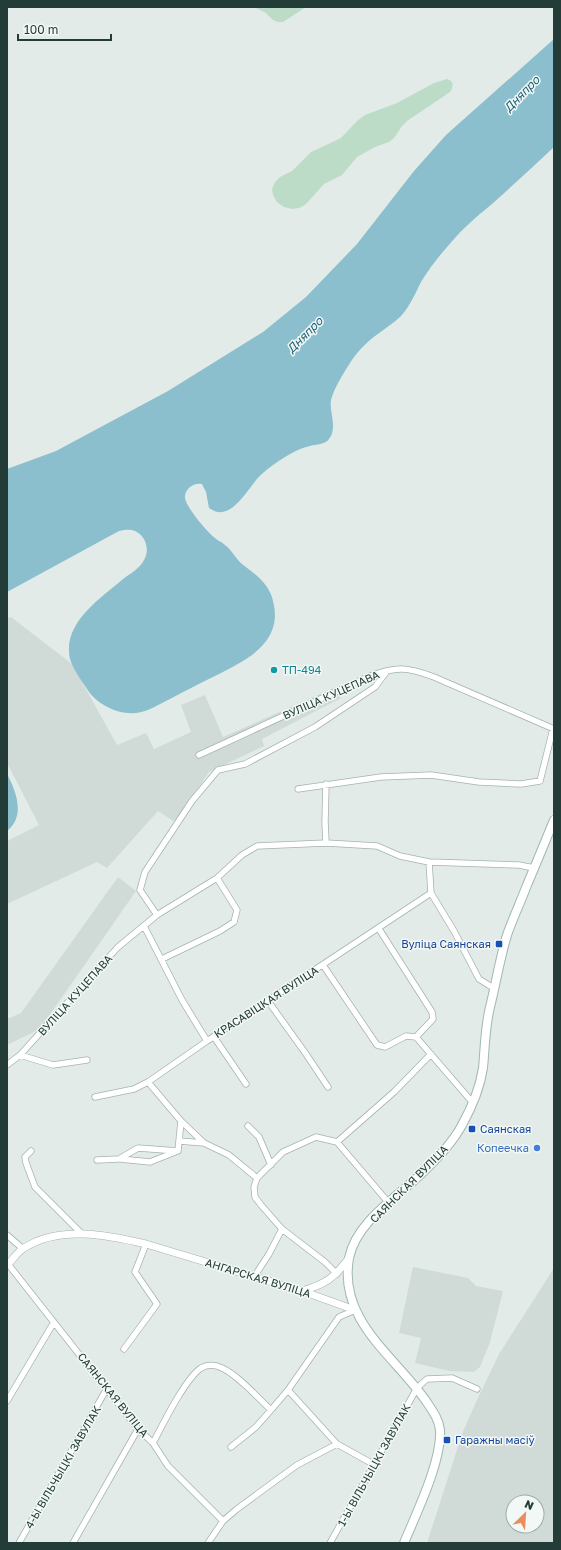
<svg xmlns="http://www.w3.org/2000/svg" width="561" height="1550" viewBox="0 0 561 1550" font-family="'Golos Text',sans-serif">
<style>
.built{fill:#d0dbd7;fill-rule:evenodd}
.green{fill:#bcdcc7}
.water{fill:#8cbfce}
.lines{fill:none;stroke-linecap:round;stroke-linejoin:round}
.minor-casing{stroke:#a5b3af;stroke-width:7}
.tertiary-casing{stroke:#a5b3af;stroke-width:8}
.secondary-casing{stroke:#a1b7b1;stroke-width:10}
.minor{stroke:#fff;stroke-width:5.5}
.tertiary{stroke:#fff;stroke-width:7}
.secondary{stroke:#fff;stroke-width:8}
.culture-dot{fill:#0f9aa8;stroke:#f2f8f6;stroke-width:1.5}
.transit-dot{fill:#1a4fb4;stroke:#f2f8f6;stroke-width:1.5}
.shop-dot{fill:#3f7fe0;stroke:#f2f8f6;stroke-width:1.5}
.labels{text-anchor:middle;stroke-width:3;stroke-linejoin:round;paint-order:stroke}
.culture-label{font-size:11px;fill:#0d838f;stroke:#f2f8f6;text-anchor:start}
.street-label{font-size:11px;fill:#233c37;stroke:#f2f8f6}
.transit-label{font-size:11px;fill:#164399;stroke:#f2f8f6;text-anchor:start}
.shop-label{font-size:11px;fill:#366cbe;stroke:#f2f8f6;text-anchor:end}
.water-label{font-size:12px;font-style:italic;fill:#1f6075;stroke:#f2f8f6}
</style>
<rect width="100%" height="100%" fill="#e2ebe8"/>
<path class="built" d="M 11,617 L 72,664 L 117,745 L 146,733 L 154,749 L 191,732 L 181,705 L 205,695 L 223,737 L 336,687 L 341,698 L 262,739 L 264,746 L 209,772 L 175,822 L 158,811 L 107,868 L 97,862 L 7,904 L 7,841 L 39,825 L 7,763 L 7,618 Z
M 118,877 L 136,891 L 40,1029 L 7,1045 L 7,1019 L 21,1013 Z
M 413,1267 L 468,1278 L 476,1286 L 503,1291 L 490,1342 L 480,1367 L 474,1372 L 449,1371 L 415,1363 L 421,1338 L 399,1333 Z
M 554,1268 L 554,1543 L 427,1543 L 462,1434 L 476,1402 L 499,1354 ZM 513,1502 L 537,1502 L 537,1526 L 513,1526 Z"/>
<path class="green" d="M 254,7 L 306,7 L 283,22 L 278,22 L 273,20 L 266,13 Z
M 447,79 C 454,81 454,86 450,92 L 407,121 L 402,126 L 394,138 L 389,142 L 375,147 L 357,157 L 342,175 L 324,184 L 306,204 L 299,208 L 292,209 L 284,207 L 277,202 L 273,195 L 272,189 L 275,182 L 280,177 L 292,171 L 311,152 L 341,138 L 357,121 L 365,115 L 397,103 L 434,83 Z"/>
<path class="water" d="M 554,39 L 554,147 C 534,166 513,185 492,204 C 476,217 461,230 448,246 C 438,257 429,269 421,282 C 415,294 410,306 401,316 C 395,322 388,326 382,331 C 370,339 358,350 350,363 C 343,374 334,388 331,400 C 329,413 338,427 329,439 C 325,445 316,444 310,446 C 293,450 276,462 263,473 C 248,485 232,525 209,508 L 206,492 L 202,484 C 194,482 184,489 185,498 C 186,507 207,532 215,538 C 218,541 222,542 225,545 C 232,550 235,558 242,564 C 251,571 260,577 267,587 C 273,596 275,607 275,617 C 273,649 240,663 215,676 C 200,683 185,691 170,699 C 159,704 148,712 136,713 C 118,715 96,704 87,689 C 81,680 73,669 70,659 C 62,623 100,599 123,579 C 130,574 140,568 144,560 C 150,550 146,536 135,531 C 130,529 125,530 119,531 L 7,592 L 7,469 L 56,451 L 168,391 L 263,332 L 306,297 L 357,244 L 414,171 L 446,135 Z
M 7,774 C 16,791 26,816 7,831 Z"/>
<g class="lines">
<defs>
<path id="minor" d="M 199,755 L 370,676 C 397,666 407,667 434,677 L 554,729
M 326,784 L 325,822 L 326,843
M 298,789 L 381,777 L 431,775 L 479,782 L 521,784 L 540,781 L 553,729
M 429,862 L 431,893 L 454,931 L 479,979 L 495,989
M 157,915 L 140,890 L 145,872 L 192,801 L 218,770 L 245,764 L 315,727 L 375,687 L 387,671
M 144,926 L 182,1000 L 207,1041
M 379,929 L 432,1012 L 433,1019 L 416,1037
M 162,959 L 220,931 L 234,922 L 237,910 L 217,878
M 323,965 L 377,1045 L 385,1047 L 406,1036 L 416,1037
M 268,1001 L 306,1054 L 328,1087
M 214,1037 L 246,1084
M 416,1037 L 473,1103
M 20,1055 L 53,1065 L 87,1060
M 7,1065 L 20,1055 L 118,947 L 157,915 L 217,878 L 242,855 L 257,846 L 326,843 L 377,846 L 400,856 L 429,862 L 519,865 L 534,868
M 148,1082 L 181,1121 L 204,1143 L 229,1155 L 257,1178 L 254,1187 L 255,1197 L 261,1205 L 282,1229 L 325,1262 L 337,1274
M 95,1097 L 134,1089 L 148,1082 L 207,1041 L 431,893
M 181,1121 L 179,1141 L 204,1143
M 248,1126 L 259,1137 L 271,1165
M 337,1142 L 394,1092 L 431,1054
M 337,1142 L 388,1202
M 31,1151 L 25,1157 L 26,1163 L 35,1187 L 81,1233
M 120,1159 L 150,1162 L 175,1152
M 97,1160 L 119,1159 L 138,1148 L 178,1151 L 179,1141
M 257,1178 L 283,1152 L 316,1137 L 337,1142
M 7,1235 L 22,1248
M 8,1264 L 138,1429 L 153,1443 L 168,1466 L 223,1521
M 254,1277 L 269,1254 L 282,1229
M 124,1349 L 157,1304 L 135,1272 L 146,1244
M 288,1390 L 337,1444 L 373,1464
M 7,1401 L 54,1322
M 153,1443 C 163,1424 185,1379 201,1368 C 208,1364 216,1365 222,1368 C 238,1375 258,1398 271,1410
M 231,1447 L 256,1427 L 271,1410 L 288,1390 L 339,1317 L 355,1310
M 19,1543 L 106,1390
M 73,1543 L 138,1429
M 208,1543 L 223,1521 L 237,1509 L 297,1465 L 337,1444
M 330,1543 L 417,1388 L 427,1379 L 452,1378 L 477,1389"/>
<path id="tertiary" d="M 7,1265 C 13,1260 17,1252 24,1248 C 59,1225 108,1235 146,1244 L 302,1291 L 355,1310
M 302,1291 C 326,1284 334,1278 349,1258"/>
<path id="secondary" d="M 404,1543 C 416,1514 442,1461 440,1430 C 439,1419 432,1410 426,1401 C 395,1356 338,1321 349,1258 C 356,1223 395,1198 420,1175 C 435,1161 452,1144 462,1125 C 472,1107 480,1088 483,1068 C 485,1047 485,1027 490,1007 C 496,983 500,958 507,935 C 513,918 521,901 527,885 C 536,864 545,842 554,820"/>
</defs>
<use href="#minor" class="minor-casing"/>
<use href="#tertiary" class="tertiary-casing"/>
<use href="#secondary" class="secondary-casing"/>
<use href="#minor" class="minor"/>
<use href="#tertiary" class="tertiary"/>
<use href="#secondary" class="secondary"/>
</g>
<circle class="culture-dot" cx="274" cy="670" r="4"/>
<g class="transit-dot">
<rect x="495" y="940" width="8" height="8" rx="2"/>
<rect x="468" y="1125" width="8" height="8" rx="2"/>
<rect x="443" y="1436" width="8" height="8" rx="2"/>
</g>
<circle class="shop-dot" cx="537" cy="1148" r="4"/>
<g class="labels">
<g class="culture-label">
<text x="282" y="674">ТП-494</text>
</g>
<g class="street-label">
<text transform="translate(331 695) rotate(-24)" y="4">ВУЛІЦА КУЦЕПАВА</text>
<text transform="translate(75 995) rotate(-48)" y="4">ВУЛІЦА КУЦЕПАВА</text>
<text transform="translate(266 1002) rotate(-33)" y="4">КРАСАВІЦКАЯ ВУЛІЦА</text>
<text transform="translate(409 1184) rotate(-45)" y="4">САЯНСКАЯ ВУЛІЦА</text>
<text transform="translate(258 1278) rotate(17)" y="4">АНГАРСКАЯ ВУЛІЦА</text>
<text transform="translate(113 1395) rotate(51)" y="4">САЯНСКАЯ ВУЛІЦА</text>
<text transform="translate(374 1465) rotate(-61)" y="4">1-Ы ВІЛЬЧЫЦКІ ЗАВУЛАК</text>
<text transform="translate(63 1467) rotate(-60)" y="4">4-Ы ВІЛЬЧЫЦКІ ЗАВУЛАК</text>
</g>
<g class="transit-label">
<text x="491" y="948" text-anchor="end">Вуліца Саянская</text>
<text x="480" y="1133">Саянская</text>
<text x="455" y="1444">Гаражны масіў</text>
</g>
<g class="shop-label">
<text x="529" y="1152">Копеечка</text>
</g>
<g class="water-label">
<text transform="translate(522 94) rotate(-46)" y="4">Дняпро</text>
<text transform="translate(305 335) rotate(-45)" y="4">Дняпро</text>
</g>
</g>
<rect width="561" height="1550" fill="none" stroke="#233c37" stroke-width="16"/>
<g transform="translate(525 1514) rotate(25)"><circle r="19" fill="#f2f8f6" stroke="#9fadaa"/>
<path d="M0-3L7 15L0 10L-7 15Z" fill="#ec8d60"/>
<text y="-6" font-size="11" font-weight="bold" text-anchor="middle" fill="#233c37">N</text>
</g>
<path d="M18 34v6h93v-6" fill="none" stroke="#233c37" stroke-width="2"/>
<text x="24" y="34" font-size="12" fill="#233c37" stroke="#f2f8f6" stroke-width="3" paint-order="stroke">100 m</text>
</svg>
